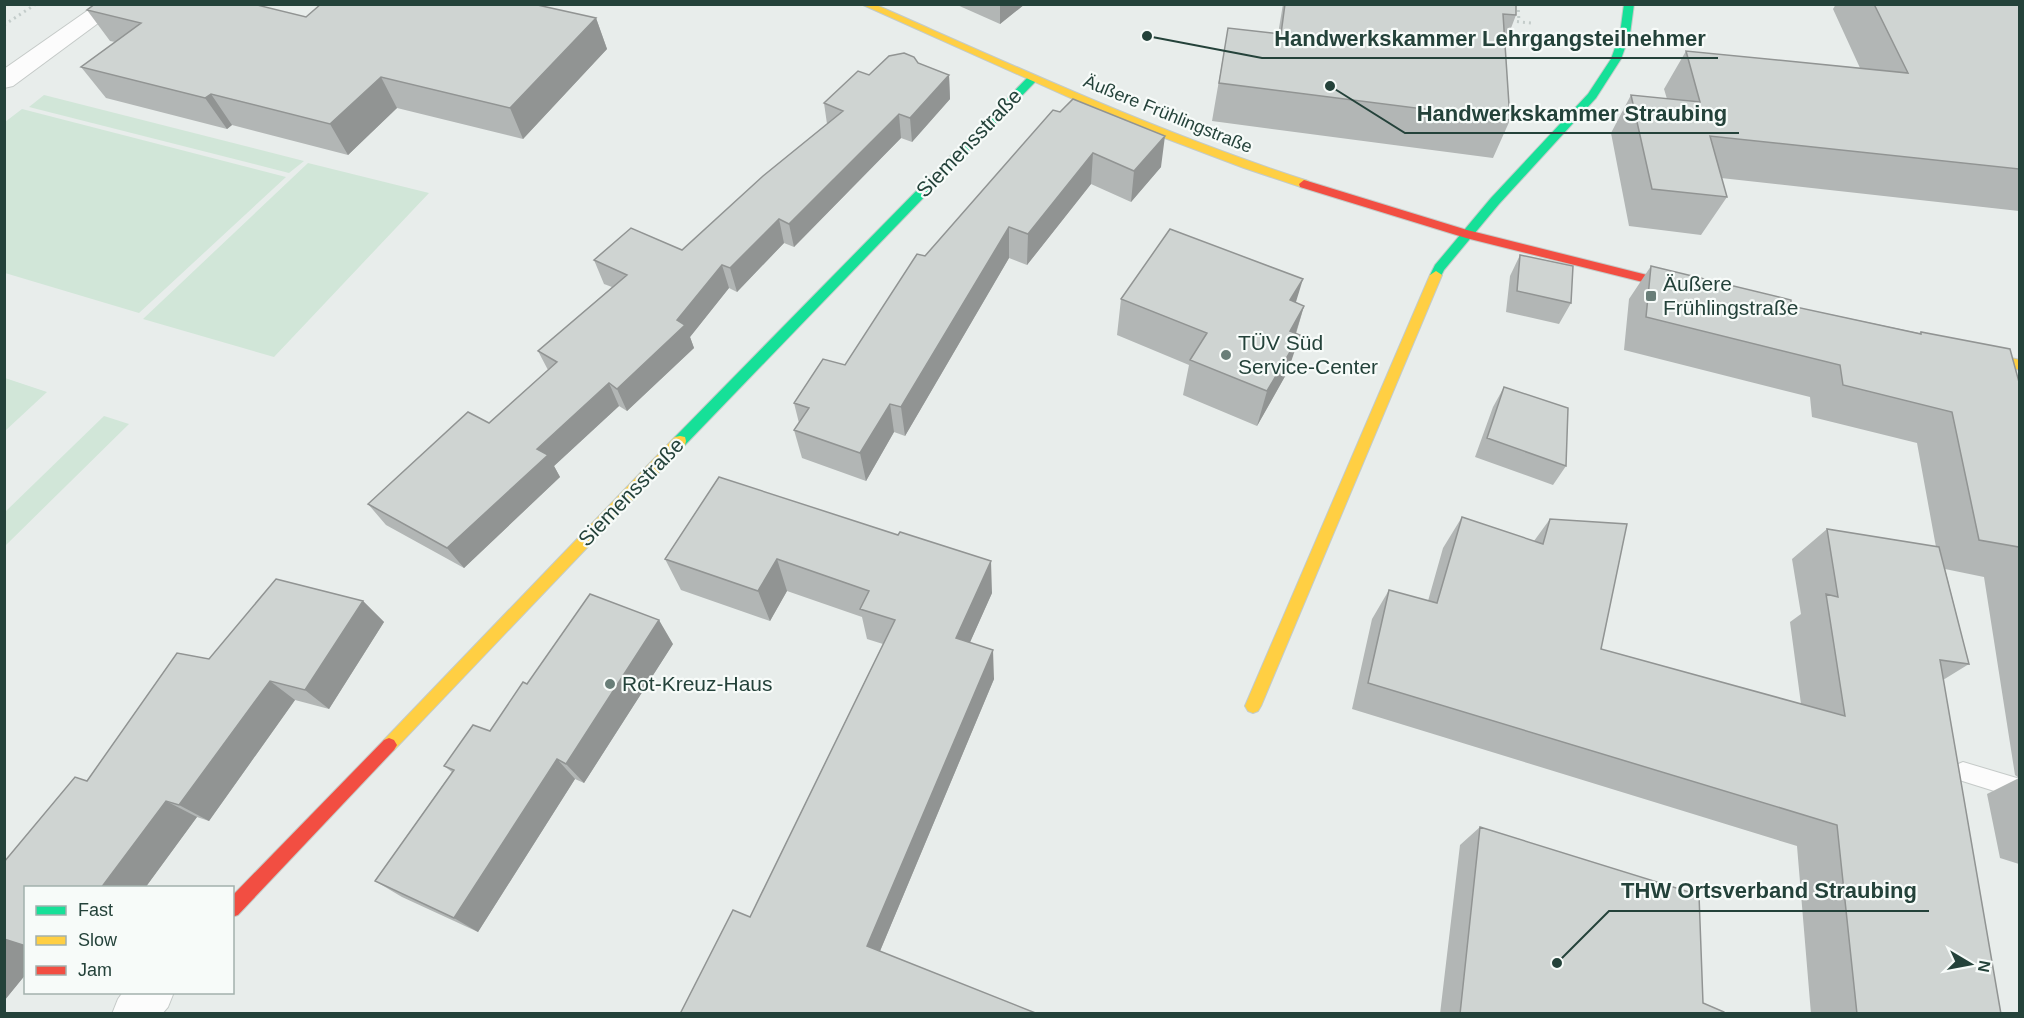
<svg xmlns="http://www.w3.org/2000/svg" width="2024" height="1018" viewBox="0 0 2024 1018" font-family="Helvetica,sans-serif">
<style>
.green{fill:#d1e6d8}
.lines{fill:none;stroke-linecap:round;stroke-linejoin:round}
.lane-casing{stroke:#c5cac8;stroke-width:2}
.street-casing{stroke:#c5cac8;stroke-width:2}
.fast-casing{stroke:#c3cbc8;stroke-width:2}
.slow-casing{stroke:#c3cbc8;stroke-width:2}
.jam-casing{stroke:#c3cbc8;stroke-width:2}
.path{stroke:#c3ccca;stroke-width:3;stroke-dasharray:2 4;stroke-linecap:butt}
.lane{fill:#fcfcfc;fill-rule:evenodd}
.street{fill:#fcfcfc;fill-rule:evenodd}
.fast{fill:#16e098;fill-rule:evenodd}
.slow{fill:#ffcf43;fill-rule:evenodd}
.jam{fill:#f24e42;fill-rule:evenodd}
.wall{fill:#b2b6b5}
.shaded-wall{fill:#919493}
.building{fill:#cfd4d2;stroke:#919493;stroke-width:1.5}
.poi-dot{fill:#697e78;stroke:#f7fbf9;stroke-width:2}
.labels{text-anchor:middle;stroke-width:4.5;stroke-linejoin:round;paint-order:stroke}
.far-street-label{font-size:18px;fill:#24423a;stroke:#f7fbf9}
.street-label{font-size:21px;fill:#24423a;stroke:#f7fbf9}
.poi-label{font-size:21px;fill:#24423a;stroke:#f7fbf9;text-anchor:start}
.leader{fill:none;stroke:#24423a;stroke-width:2}
.callout-dot{fill:#24423a;stroke:#f7fbf9;stroke-width:2}
.callout-label{font-size:22px;text-anchor:middle;font-weight:bold;fill:#24423a;stroke:#f7fbf9;stroke-width:4.5;stroke-linejoin:round;paint-order:stroke}
</style>
<rect width="100%" height="100%" fill="#e8edeb"/>
<path class="green" d="M 44,95 L 304,161 L 289,173 L 29,107 Z
M 22,109 L 286,177 L 139,313 L 5,273 L 5,122 Z
M 308,163 L 429,193 L 274,357 L 143,319 Z
M 5,378 L 47,392 L 5,431 L 4,378 Z
M 104,416 L 129,424 L 5,546 L 5,512 Z"/>
<g class="lines">
<defs>
<path id="lane" d="M 1963,762 L 2020,779 L 2020,799 L 1956,779 L 1953,772 L 1956,765 Z"/>
<path id="street" d="M 97,4 L 124,4 L 13,86 L 4,88 L 4,69 Z
M 123,992 L 174,992 L 168,1007 L 162,1014 L 112,1014 L 118,999 Z"/>
<path id="fast" d="M 1624,4 L 1634,4 L 1630,34 L 1621,59 L 1596,98 L 1499,204 L 1444,270 L 1440,278 L 1432,278 L 1430,275 L 1435,265 L 1491,198 L 1588,94 L 1611,59 L 1620,34 Z
M 1033,75 L 1038,78 L 1037,80 L 685,445 L 675,445 L 674,441 L 675,437 L 1029,76 Z"/>
<path id="slow" d="M 861,4 L 874,4 C 1017,67 1159,133 1308,181 L 1309,184 L 1304,188 L 1244,168 L 1133,126 Z
M 1436,271 L 1442,275 L 1261,706 L 1258,711 L 1253,713 L 1248,711 L 1245,706 L 1430,275 Z
M 1971,349 L 2020,360 L 2020,370 L 1967,357 L 1965,354 Z
M 680,436 L 685,437 L 686,441 L 685,445 L 394,750 L 389,752 L 384,750 L 381,745 L 384,740 L 675,437 Z"/>
<path id="jam" d="M 1304,180 L 1467,230 L 1687,285 L 1693,289 L 1687,293 L 1466,238 L 1300,187 L 1299,184 Z
M 389,738 L 394,740 L 397,745 L 394,750 L 238,915 L 232,917 L 232,896 L 384,740 Z"/>
</defs>
<use href="#lane" class="lane-casing"/>
<use href="#street" class="street-casing"/>
<use href="#fast" class="fast-casing"/>
<use href="#slow" class="slow-casing"/>
<use href="#jam" class="jam-casing"/>
<path class="path" d="M 1518,4 L 1519,22
M 1511,21 L 1531,23
M 4,25 L 36,4"/>
<use href="#lane" class="lane"/>
<use href="#street" class="street"/>
<use href="#fast" class="fast"/>
<use href="#slow" class="slow"/>
<use href="#jam" class="jam"/>
</g>
<path class="wall" d="M 955,4 L 1025,4 L 1000,24 Z
M 1283,4 L 1516,4 L 1516,15 L 1505,44 L 1510,120 L 1493,158 L 1212,121 L 1228,28 L 1278,34 Z
M 1836,4 L 2019,4 L 2019,211 L 1721,178 L 1727,197 L 1701,235 L 1629,226 L 1611,133 L 1631,95 L 1667,99 L 1664,89 L 1686,51 L 1860,68 L 1833,9 Z
M 87,10 L 306,17 L 596,18 L 607,49 L 523,139 L 397,108 L 348,155 L 232,125 L 227,129 L 106,98 L 81,67 L 115,42 L 110,41 Z
M 918,63 L 949,75 L 950,99 L 912,142 L 901,138 L 794,247 L 784,243 L 737,292 L 729,288 L 690,337 L 694,348 L 627,411 L 619,406 L 554,466 L 560,477 L 464,568 L 386,525 L 368,504 L 489,423 L 548,370 L 538,351 L 612,287 L 604,284 L 594,260 L 682,250 L 827,124 L 824,103 L 869,75 Z
M 1053,110 L 1161,167 L 1131,202 L 1091,184 L 1027,265 L 1009,258 L 905,436 L 894,432 L 866,481 L 802,458 L 794,430 L 799,423 L 794,403 L 845,365 L 925,256 Z
M 1520,255 L 1571,303 L 1559,324 L 1506,312 L 1510,276 Z
M 1651,266 L 1791,306 L 1919,333 L 1921,332 L 2019,382 L 2019,778 L 2015,775 L 1984,577 L 1945,569 L 1969,664 L 1943,680 L 2001,1014 L 1811,1014 L 1797,846 L 1352,709 L 1372,619 L 1389,590 L 1428,601 L 1443,548 L 1462,517 L 1534,541 L 1550,519 L 1601,649 L 1801,704 L 1790,622 L 1801,614 L 1792,559 L 1827,529 L 1936,547 L 1917,443 L 1812,417 L 1810,397 L 1624,350 L 1629,299 Z
M 1121,299 L 1295,303 L 1304,306 L 1296,334 L 1288,371 L 1257,426 L 1183,395 L 1189,365 L 1117,335 Z
M 1504,387 L 1566,466 L 1553,485 L 1475,457 L 1493,407 Z
M 719,477 L 992,593 L 970,642 L 994,679 L 880,951 L 750,917 L 883,644 L 867,639 L 862,617 L 787,591 L 770,621 L 681,590 L 665,559 Z
M 276,579 L 363,601 L 384,622 L 329,709 L 295,700 L 209,821 L 197,817 L 145,888 L 26,888 L 26,974 L 4,1001 L 4,862 L 75,777 L 87,781 L 177,653 L 209,659 Z
M 673,644 L 584,783 L 575,779 L 478,932 L 402,897 L 375,881 L 452,772 L 444,766 L 490,731 L 527,684 Z
M 2019,778 L 2019,864 L 2000,858 L 1987,794 Z
M 1480,827 L 1703,1003 L 1724,1014 L 1440,1014 L 1460,845 Z"/>
<path class="shaded-wall" d="M 1000,4 L 1025,4 L 1000,24 Z
M 596,18 L 607,49 L 523,139 L 510,108 Z
M 949,75 L 950,99 L 912,142 L 910,118 Z
M 381,77 L 397,108 L 348,155 L 330,124 Z
M 211,94 L 232,125 L 227,129 L 205,98 Z
M 899,114 L 901,138 L 794,247 L 789,224 Z
M 1165,136 L 1161,167 L 1131,202 L 1134,171 Z
M 1093,153 L 1091,184 L 1027,265 L 1028,234 Z
M 779,219 L 784,243 L 737,292 L 730,268 Z
M 1009,227 L 1009,258 L 905,436 L 901,407 Z
M 722,265 L 729,288 L 690,337 L 694,348 L 627,411 L 617,389 L 677,320 Z
M 1303,279 L 1292,315 L 1290,300 Z
M 1304,306 L 1293,342 L 1290,331 Z
M 1300,335 L 1288,371 L 1257,426 L 1267,391 Z
M 609,383 L 619,406 L 554,466 L 560,477 L 464,568 L 447,548 L 537,449 Z
M 890,404 L 894,432 L 866,481 L 860,453 Z
M 777,559 L 787,591 L 770,621 L 758,591 Z
M 991,561 L 992,593 L 959,667 L 956,638 Z
M 363,601 L 384,622 L 329,709 L 305,690 Z
M 659,620 L 673,644 L 584,783 L 566,764 Z
M 993,650 L 994,679 L 875,963 L 867,946 Z
M 270,681 L 295,700 L 209,821 L 179,805 Z
M 557,759 L 575,779 L 478,932 L 454,918 Z
M 166,801 L 197,817 L 145,888 L 101,888 Z
M 4,939 L 26,945 L 26,974 L 4,1001 Z"/>
<path class="building" d="M 95,4 L 253,4 L 306,17 L 321,4 L 533,4 L 596,18 L 510,108 L 381,77 L 330,124 L 211,94 L 205,98 L 81,67 L 141,23 L 87,10 Z
M 1285,4 L 1516,4 L 1516,15 L 1503,14 L 1510,120 L 1219,83 L 1228,28 L 1281,34 Z
M 1874,4 L 2019,4 L 2019,169 L 1710,136 L 1727,197 L 1652,189 L 1631,95 L 1700,102 L 1686,51 L 1908,73 Z
M 904,53 L 914,57 L 918,63 L 949,75 L 910,118 L 899,114 L 789,224 L 779,219 L 730,268 L 722,265 L 677,320 L 685,325 L 617,389 L 609,383 L 537,449 L 548,455 L 447,548 L 368,504 L 468,412 L 489,423 L 557,362 L 538,351 L 627,275 L 594,260 L 631,228 L 682,250 L 763,176 L 843,111 L 824,103 L 858,71 L 869,75 L 889,56 Z
M 1073,99 L 1165,136 L 1134,171 L 1093,153 L 1028,234 L 1009,227 L 901,407 L 890,404 L 860,453 L 794,430 L 809,408 L 794,403 L 823,359 L 845,365 L 917,254 L 925,256 L 1053,110 L 1060,112 Z
M 1170,229 L 1303,279 L 1290,300 L 1304,306 L 1290,331 L 1300,335 L 1267,391 L 1190,360 L 1207,333 L 1121,299 Z
M 1520,255 L 1573,266 L 1571,303 L 1517,291 Z
M 1651,266 L 1791,300 L 1791,306 L 1921,334 L 1921,332 L 2010,349 L 2019,382 L 2019,547 L 1979,540 L 1952,412 L 1843,385 L 1840,365 L 1646,317 Z
M 1504,387 L 1568,408 L 1566,466 L 1487,438 Z
M 719,477 L 898,535 L 900,532 L 991,561 L 956,638 L 993,650 L 867,946 L 1038,1014 L 680,1014 L 733,910 L 750,917 L 895,620 L 860,609 L 869,591 L 777,559 L 758,591 L 665,559 Z
M 1462,517 L 1543,544 L 1550,519 L 1627,524 L 1601,649 L 1845,716 L 1826,594 L 1838,597 L 1827,529 L 1939,547 L 1969,664 L 1940,660 L 2001,1014 L 1857,1014 L 1837,825 L 1368,683 L 1389,590 L 1437,603 Z
M 276,579 L 363,601 L 305,690 L 270,681 L 179,805 L 166,801 L 101,888 L 26,888 L 26,946 L 4,939 L 4,862 L 75,777 L 87,781 L 177,653 L 209,659 Z
M 590,594 L 659,620 L 566,764 L 557,759 L 454,918 L 375,881 L 454,770 L 444,766 L 473,725 L 490,731 L 523,682 L 527,684 Z
M 1480,827 L 1699,895 L 1703,1003 L 1724,1012 L 1724,1014 L 1460,1014 Z"/>
<g class="poi-dot">
<rect x="1645" y="290" width="12" height="12" rx="3"/>
<circle cx="1226" cy="355" r="6"/>
<circle cx="610" cy="684" r="6"/>
</g>
<g class="labels">
<g class="far-street-label">
<text transform="translate(1168 114) rotate(22)" y="6">Äußere Frühlingstraße</text>
</g>
<g class="street-label">
<text transform="translate(969 143) rotate(-46)" y="7">Siemensstraße</text>
<text transform="translate(631 492) rotate(-46)" y="7">Siemensstraße</text>
</g>
<g class="poi-label">
<text x="1663" y="291">Äußere<tspan x="1663" dy="24">Frühlingstraße</tspan></text>
<text x="1238" y="350">TÜV Süd<tspan x="1238" dy="24">Service-Center</tspan></text>
<text x="622" y="691">Rot-Kreuz-Haus</text>
</g>
</g>
<path class="leader" d="M1147 36L1262 58H1718M1330 86L1405 133H1739M1557 963L1609 911H1929"/>
<g class="callout-dot">
<circle cx="1147" cy="36" r="6"/>
<circle cx="1330" cy="86" r="6"/>
<circle cx="1557" cy="963" r="6"/>
</g>
<g class="callout-label">
<text x="1490" y="46">Handwerkskammer Lehrgangsteilnehmer</text>
<text x="1572" y="121">Handwerkskammer Straubing</text>
<text x="1769" y="898">THW Ortsverband Straubing</text>
</g>
<rect width="2024" height="1018" fill="none" stroke="#24423a" stroke-width="12"/>
<rect x="24" y="886" width="210" height="108" fill="#f7fbf9" stroke="#a3b1ad" stroke-width="1.5"/>
<rect x="36" y="906" width="30" height="9" fill="#16e098" stroke="#a3b1ad" stroke-width="1.5"/>
<text x="78" y="916" font-size="18" fill="#24423a">Fast</text>
<rect x="36" y="936" width="30" height="9" fill="#ffcf43" stroke="#a3b1ad" stroke-width="1.5"/>
<text x="78" y="946" font-size="18" fill="#24423a">Slow</text>
<rect x="36" y="966" width="30" height="9" fill="#f24e42" stroke="#a3b1ad" stroke-width="1.5"/>
<text x="78" y="976" font-size="18" fill="#24423a">Jam</text>
<g transform="translate(1970 964) rotate(100)" stroke="#f7fbf9" stroke-width="4.5" paint-order="stroke">
<path d="M0-4.5L10 22L0 15L-10 22Z" fill="#24423a"/>
<text y="-9" font-size="16" font-weight="bold" text-anchor="middle" fill="#24423a">N</text>
</g>
</svg>
